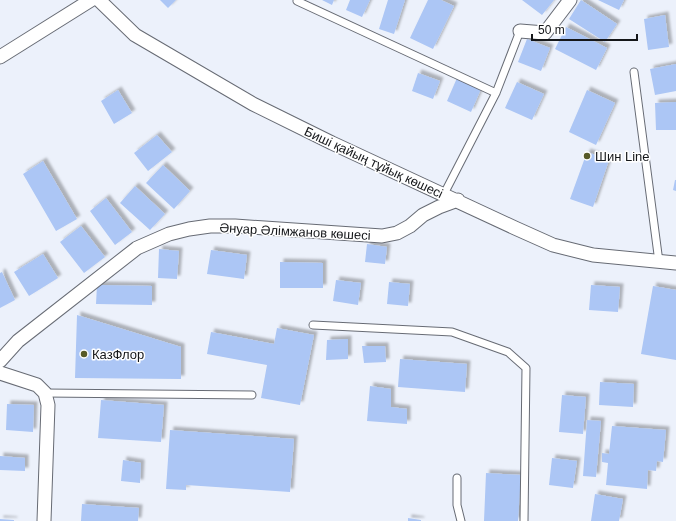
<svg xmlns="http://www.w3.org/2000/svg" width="676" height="521" viewBox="0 0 676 521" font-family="Helvetica,sans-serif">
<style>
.building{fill:#acc6f5;filter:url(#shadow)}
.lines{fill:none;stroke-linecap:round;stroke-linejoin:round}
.service-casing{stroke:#676b74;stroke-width:9}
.minor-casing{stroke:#676b74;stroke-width:15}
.service{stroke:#fff;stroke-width:7}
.minor{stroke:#fff;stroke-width:13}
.poi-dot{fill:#575a28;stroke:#fff;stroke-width:1.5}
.labels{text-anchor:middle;stroke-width:3;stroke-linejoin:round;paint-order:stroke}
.poi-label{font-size:13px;fill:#141619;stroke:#fff;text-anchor:start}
.street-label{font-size:13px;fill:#141619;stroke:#fff}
</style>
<defs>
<filter id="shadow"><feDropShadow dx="3.5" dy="-3.5" stdDeviation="1" flood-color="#0004"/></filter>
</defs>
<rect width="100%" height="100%" fill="#ecf1fb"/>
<path class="building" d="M 160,0 L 176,0 L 168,8 Z
M 322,0 L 334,0 L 332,5 Z
M 350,0 L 370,0 L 362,17 L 346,10 Z
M 388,0 L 405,0 L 394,34 L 379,29 Z
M 428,0 L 441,0 L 454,6 L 433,49 L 410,38 Z
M 522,0 L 554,0 L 542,15 Z
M 581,0 L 617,24 L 605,42 L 569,19 Z
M 598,0 L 624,0 L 619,10 Z
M 665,15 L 669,47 L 648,50 L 644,19 Z
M 566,27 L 607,48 L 596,70 L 555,49 Z
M 527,39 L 550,48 L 541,71 L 518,62 Z
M 676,64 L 676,91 L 655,95 L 650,69 Z
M 418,73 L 440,81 L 433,99 L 412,91 Z
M 457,78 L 481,89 L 471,112 L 447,101 Z
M 517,82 L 544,94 L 532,120 L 505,108 Z
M 118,90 L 132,113 L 114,124 L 101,101 Z
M 587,90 L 615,103 L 596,145 L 569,132 Z
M 676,102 L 676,130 L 656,130 L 655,103 Z
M 157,135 L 172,152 L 148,171 L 134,153 Z
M 587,152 L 609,160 L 593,207 L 570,199 Z
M 43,161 L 77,219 L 56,231 L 23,174 Z
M 163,165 L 190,191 L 174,209 L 146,183 Z
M 675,180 L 676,180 L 676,191 L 673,190 Z
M 135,186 L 165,214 L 150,230 L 120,203 Z
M 106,198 L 132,232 L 115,245 L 90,211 Z
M 81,226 L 105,257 L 84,273 L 60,242 Z
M 367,244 L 387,247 L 385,264 L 365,262 Z
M 159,249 L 179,251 L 177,279 L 158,278 Z
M 211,250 L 247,255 L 244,279 L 207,274 Z
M 43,254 L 58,278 L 29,296 L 14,272 Z
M 280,262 L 323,263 L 323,288 L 280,288 Z
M 2,272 L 15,300 L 0,308 L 0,273 Z
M 336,280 L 361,283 L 358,305 L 333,301 Z
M 389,282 L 410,284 L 408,306 L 387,304 Z
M 97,285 L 152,286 L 152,305 L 96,304 Z
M 591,285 L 620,287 L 618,312 L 589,310 Z
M 653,286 L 676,290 L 676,360 L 641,354 Z
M 77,315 L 181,347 L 181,379 L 75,378 Z
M 277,328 L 314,335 L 300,405 L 261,398 L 267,365 L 207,354 L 211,332 L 274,344 Z
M 348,339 L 348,359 L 326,360 L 327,340 Z
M 362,346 L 385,346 L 386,362 L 364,363 Z
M 400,359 L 467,364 L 465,392 L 398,387 Z
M 600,382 L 634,384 L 633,407 L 599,405 Z
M 370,386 L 391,389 L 391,407 L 407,409 L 407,424 L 367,421 Z
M 562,395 L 586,397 L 583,434 L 559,432 Z
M 101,400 L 164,405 L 161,442 L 98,438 Z
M 7,404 L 34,405 L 33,432 L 6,430 Z
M 587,420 L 601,421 L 596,477 L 583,476 Z
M 612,426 L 666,430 L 663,462 L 657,461 L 656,471 L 648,470 L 647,489 L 606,485 L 608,463 L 602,462 L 602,453 L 609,454 Z
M 170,430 L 294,439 L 290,492 L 186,485 L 186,490 L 166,489 Z
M 0,456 L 25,458 L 25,471 L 0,470 Z
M 552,458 L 577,461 L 573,488 L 549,485 Z
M 123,460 L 141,463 L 140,483 L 121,481 Z
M 486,473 L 521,475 L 518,521 L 484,521 Z
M 595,494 L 623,499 L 619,521 L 591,521 Z
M 82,504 L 139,508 L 138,521 L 81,521 Z
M 408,518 L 421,520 L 421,521 L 408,521 Z
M 0,519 L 14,520 L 14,521 L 0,521 Z"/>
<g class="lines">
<defs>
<path id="service" d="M 297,1 L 496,93 L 444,194
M 634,72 L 659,262
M 496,93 L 520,31
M 313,325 L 452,332 L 508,352 L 526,368 L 524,521
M 45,393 L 252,395
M 457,478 L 457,505 L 461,521"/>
<path id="minor" d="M 99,0 L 135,35 L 253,104 L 332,143 L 515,228 L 553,245 L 593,255 L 676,263
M 520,31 L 545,33 L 570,0
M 0,57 L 91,0
M 0,361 L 18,341 L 137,248 L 169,234 L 189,229 L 210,226 L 235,226 L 382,236 L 397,233 L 410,226 L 423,215 L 439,207 L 458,200
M 0,373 L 37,385 L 45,393 L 48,405 L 44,521"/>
</defs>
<use href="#service" class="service-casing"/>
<use href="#minor" class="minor-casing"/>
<use href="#service" class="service"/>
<use href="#minor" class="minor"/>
</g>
<g class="poi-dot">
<circle cx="587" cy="156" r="4"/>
<circle cx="84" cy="354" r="4"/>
</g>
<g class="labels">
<g class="poi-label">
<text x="595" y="161">Шин Line</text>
<text x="92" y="359">КазФлор</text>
</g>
<g class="street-label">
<text transform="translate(374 162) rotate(25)" y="5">Биші қайың тұйық көшесі</text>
<text transform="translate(295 231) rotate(3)" y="5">Әнуар Әлімжанов көшесі</text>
</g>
</g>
<path d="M532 34v6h105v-6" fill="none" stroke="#141619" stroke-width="2"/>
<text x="538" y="34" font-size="12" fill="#141619" stroke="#ffffff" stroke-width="3" paint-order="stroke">50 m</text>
</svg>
